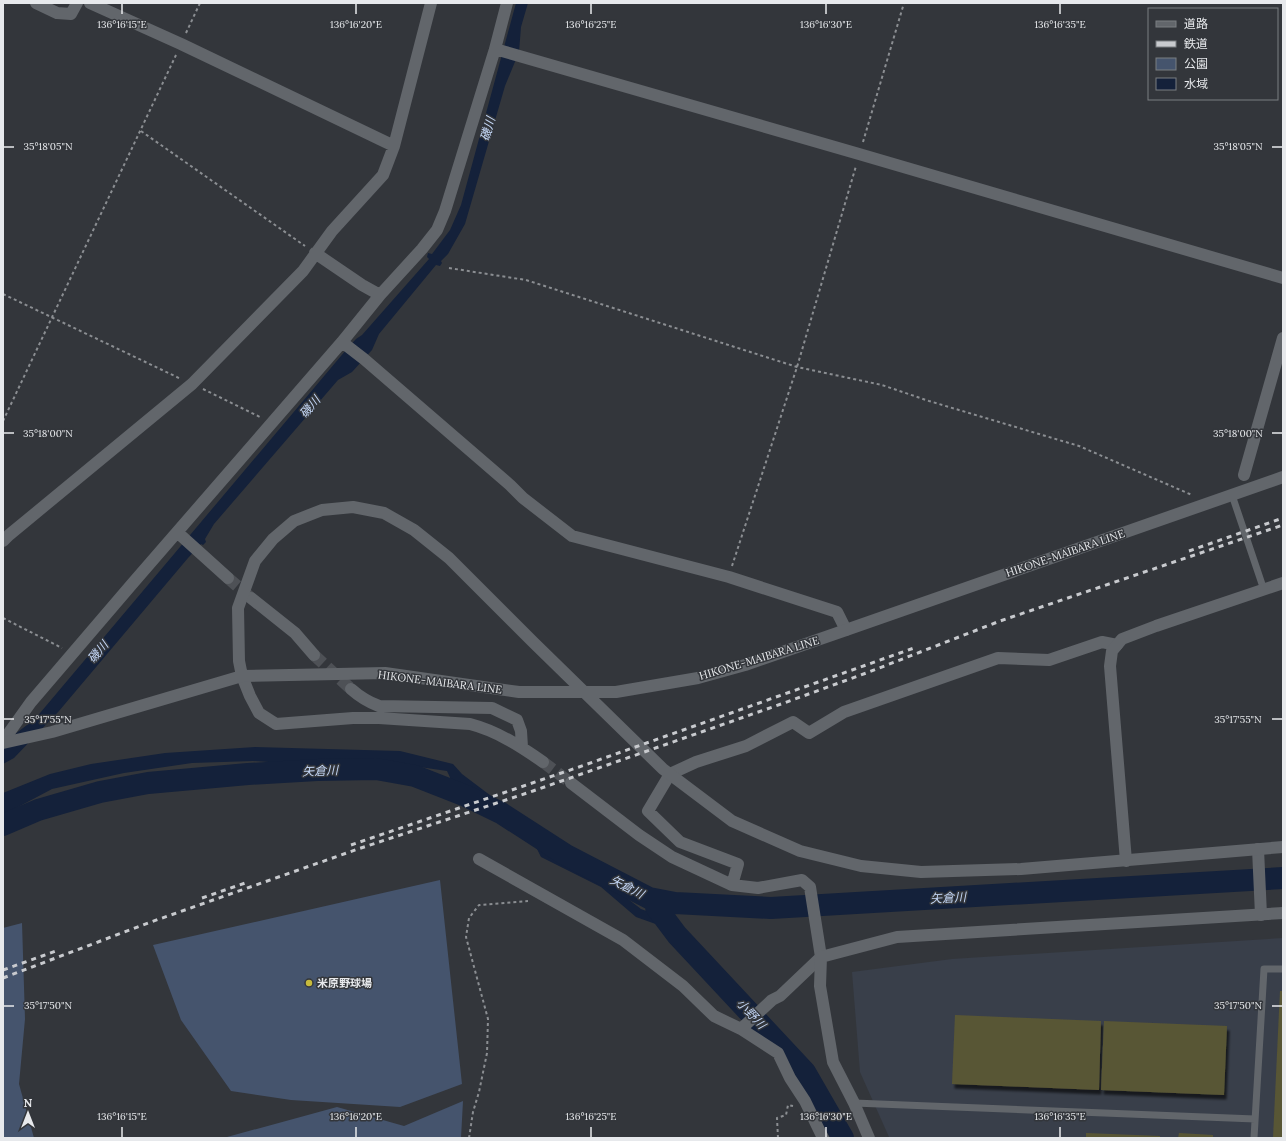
<svg xmlns="http://www.w3.org/2000/svg" width="1286" height="1141" viewBox="0 0 1286 1141" font-family="Lora,'Noto Sans JP',serif">
<style>
.built{fill:#393f4a}
.green{fill:#45546d}
.water{fill:#14213a}
.lines{fill:none;stroke-linecap:round;stroke-linejoin:round}
.river{stroke:#14213a;stroke-width:22}
.building{fill:#595634;filter:url(#shadow)}
.street-tunnel{stroke:#4e5156;stroke-width:12;stroke-dasharray:12 6;stroke-linecap:butt}
.path{stroke:#8b8e92;stroke-width:2;stroke-dasharray:3 3;stroke-linecap:butt}
.lane{stroke:#62666b;stroke-width:7}
.street{stroke:#62666b;stroke-width:12}
.secondary{stroke:#62666b;stroke-width:12}
.rail{stroke:#c8cace;stroke-width:3;stroke-dasharray:5 5;stroke-linecap:butt}
.ticks{fill:none;stroke:#e7e9ec;stroke-width:1.5}
.poi-dot{fill:#c7bb3c;stroke:#33363b;stroke-width:1.5}
.labels{text-anchor:middle;stroke-width:3;stroke-linejoin:round;paint-order:stroke}
.street-label{font-size:11px;fill:#e7e9ec;stroke:#33363b}
.poi-label{font-size:11px;font-weight:bold;fill:#e7e9ec;stroke:#33363b;text-anchor:start}
.water-label{font-size:12px;font-style:italic;fill:#c5d8f8;stroke:#33363b}
.ticks-label{font-size:10px;text-anchor:middle;fill:#e7e9ec;stroke:#33363b;stroke-width:3;stroke-linejoin:round;paint-order:stroke}
</style>
<defs>
<filter id="shadow"><feDropShadow dx="2.5" dy="4.5" stdDeviation="1" flood-color="#0009"/></filter>
</defs>
<rect width="100%" height="100%" fill="#33363b"/>
<path class="built" d="M 1283,938 L 1283,1138 L 889,1137 L 860,1072 L 852,972 L 952,959 Z"/>
<path class="green" d="M 440,880 L 462,1084 L 400,1107 L 291,1100 L 231,1091 L 181,1020 L 153,945 Z
M 22,923 L 25,1019 L 19,1084 L 34,1138 L 3,1138 L 3,928 Z
M 463,1101 L 461,1138 L 145,1138 L 227,1137 L 337,1107 L 404,1126 Z"/>
<path class="water" d="M 516,3 L 528,3 L 521,27 L 519,52 L 505,86 L 465,224 L 448,254 L 441,261 L 442,263 L 440,266 L 436,265 L 379,334 L 372,350 L 352,372 L 338,380 L 214,524 L 205,539 L 206,542 L 203,545 L 201,544 L 188,558 L 59,711 L 14,758 L 3,764 L 3,743 L 35,719 L 346,350 L 356,339 L 362,335 L 429,259 L 427,257 L 428,253 L 432,254 L 450,230 L 461,205 Z
M 255,747 L 400,751 L 453,764 L 462,774 L 544,836 L 555,852 L 607,879 L 624,896 L 641,909 L 676,922 L 678,932 L 636,917 L 601,887 L 541,857 L 535,845 L 519,835 L 510,822 L 454,786 L 447,771 L 399,764 L 324,760 L 298,764 L 253,761 L 192,763 L 124,773 L 52,789 L 3,815 L 3,793 L 50,774 L 91,764 L 165,753 Z"/>
<g class="lines">
<path class="river" d="M 3,825 L 38,810 L 100,792 L 148,783 L 248,774 L 317,770 L 376,769 L 415,776 L 466,796 L 501,813 L 566,855 L 649,898 L 675,903 L 771,908 L 1283,878
M 656,907 L 677,935 L 805,1072 L 843,1138"/>
</g>
<path class="building" d="M 1280,991 L 1283,991 L 1283,1138 L 1273,1138 Z
M 955,1015 L 1101,1021 L 1099,1090 L 952,1084 Z
M 1104,1021 L 1227,1026 L 1224,1095 L 1101,1090 Z
M 1086,1133 L 1160,1136 L 1160,1138 L 1086,1138 Z
M 1179,1133 L 1213,1135 L 1213,1138 L 1178,1138 Z"/>
<g class="lines">
<path class="street-tunnel" d="M 228,578 L 251,598
M 314,655 L 351,689
M 543,762 L 571,783"/>
<path class="path" d="M 186,33 L 200,3
M 141,131 L 305,246
M 863,142 L 904,3
M 449,268 L 526,280 L 797,367 L 882,385 L 929,401 L 1079,446 L 1192,495
M 3,294 L 181,379
M 203,389 L 260,417
M 3,421 L 176,55
M 732,566 L 797,367 L 856,166
M 3,618 L 62,648
M 469,1138 L 473,1112 L 479,1092 L 487,1053 L 488,1019 L 466,937 L 469,918 L 479,905 L 528,901
M 778,1138 L 777,1118 L 786,1115 L 788,1105 L 793,1106"/>
<path class="lane" d="M 1232,495 L 1264,590
M 854,1103 L 1255,1119
M 1254,1138 L 1264,969 L 1283,969"/>
<path class="street" d="M 36,3 L 57,13 L 71,14 L 77,3
M 90,3 L 181,44 L 394,146
M 495,49 L 859,154 L 1283,278
M 315,253 L 362,285 L 380,295
M 342,342 L 364,359 L 510,485 L 523,498 L 572,536 L 729,577 L 837,612 L 846,630
M 1244,475 L 1283,338
M 177,532 L 228,578
M 3,541 L 9,535 L 192,384 L 303,271 L 332,231 L 383,175 L 394,146 L 431,3
M 251,598 L 295,633 L 314,655
M 242,676 L 250,696 L 259,713 L 276,724 L 353,718 L 379,718 L 470,724 C 497,731 520,746 543,762
M 351,689 C 360,697 368,702 379,706 L 492,708 L 517,720 L 521,731 L 522,747
M 3,741 L 31,702 L 132,584 L 342,342 L 380,295 L 422,249 L 437,230 L 445,211 L 495,49 L 507,3
M 571,783 L 639,835 L 672,857 L 732,885 L 758,888 L 802,880 L 810,887 L 821,957 L 780,996 L 772,1000 L 741,1029
M 1258,849 L 1261,915
M 479,859 L 623,940 L 683,986 L 714,1016 L 741,1029 L 778,1053 L 790,1078 L 805,1101 L 823,1138
M 732,885 L 738,864 L 680,842 L 648,811 L 670,774 L 696,762 L 746,746 L 793,722 L 809,733 L 844,712 L 998,658 L 1049,660 L 1102,642 L 1117,645"/>
<path class="secondary" d="M 242,676 L 239,661 L 238,608 L 255,561 L 273,539 L 294,521 L 322,510 L 353,507 L 384,513 L 414,530 L 449,558 L 533,642 L 663,769 L 732,821 L 800,851 L 861,866 L 921,872 L 1021,869 L 1283,847
M 3,743 L 52,732 L 242,676 L 385,673 L 519,692 L 616,692 L 698,678 L 745,665 L 846,630 L 1283,477
M 1126,861 L 1110,666 L 1112,651 L 1122,639 L 1156,626 L 1283,583
M 869,1138 L 854,1103 L 833,1062 L 820,986 L 821,957 L 897,937 L 1283,913"/>
<path class="rail" d="M 1189,551 L 1283,518
M 351,845 L 579,767 L 914,648
M 202,898 L 248,882
M 3,970 L 56,951
M 3,978 L 148,923 L 358,849 L 533,791 L 784,703 L 869,672 L 1000,621 L 1283,525"/>
</g>
<path class="ticks" d="M 122,4 L 122,14M 356,4 L 356,14M 591,4 L 591,14M 826,4 L 826,14M 1060,4 L 1060,14M 4,147 L 14,147M 1272,147 L 1282,147M 4,433 L 14,433M 1272,433 L 1282,433M 4,719 L 14,719M 1272,719 L 1282,719M 4,1006 L 14,1006M 1272,1006 L 1282,1006M 122,1127 L 122,1137M 356,1127 L 356,1137M 591,1127 L 591,1137M 826,1127 L 826,1137M 1060,1127 L 1060,1137"/>
<circle class="poi-dot" cx="309" cy="983" r="4"/>
<g class="labels">
<g class="street-label">
<text transform="translate(1065 553) rotate(-19)" y="4">HIKONE-MAIBARA LINE</text>
<text transform="translate(759 658) rotate(-17)" y="4">HIKONE-MAIBARA LINE</text>
<text transform="translate(440 682) rotate(7)" y="4">HIKONE-MAIBARA LINE</text>
</g>
<g class="poi-label">
<text x="317" y="987">米原野球場</text>
</g>
<g class="water-label">
<text transform="translate(488 129) rotate(-74)" y="4">磯川</text>
<text transform="translate(310 407) rotate(-49)" y="4">磯川</text>
<text transform="translate(98 652) rotate(-49)" y="4">磯川</text>
<text transform="translate(320 771) rotate(-2)" y="4">矢倉川</text>
<text transform="translate(627 887) rotate(27)" y="4">矢倉川</text>
<text transform="translate(948 898) rotate(-3)" y="4">矢倉川</text>
<text transform="translate(751 1014) rotate(47)" y="4">小野川</text>
</g>
</g>
<g class="ticks-label">
<text x="122" y="28">136°16'15"E</text>
<text x="356" y="28">136°16'20"E</text>
<text x="591" y="28">136°16'25"E</text>
<text x="826" y="28">136°16'30"E</text>
<text x="1060" y="28">136°16'35"E</text>
<text x="48" y="150">35°18'05"N</text>
<text x="1238" y="150">35°18'05"N</text>
<text x="48" y="437">35°18'00"N</text>
<text x="1238" y="437">35°18'00"N</text>
<text x="48" y="723">35°17'55"N</text>
<text x="1238" y="723">35°17'55"N</text>
<text x="48" y="1009">35°17'50"N</text>
<text x="1238" y="1009">35°17'50"N</text>
<text x="122" y="1120">136°16'15"E</text>
<text x="356" y="1120">136°16'20"E</text>
<text x="591" y="1120">136°16'25"E</text>
<text x="826" y="1120">136°16'30"E</text>
<text x="1060" y="1120">136°16'35"E</text>
</g>
<rect width="1286" height="1141" fill="none" stroke="#e7e9ec" stroke-width="8"/>
<rect x="1148" y="8" width="130" height="92" fill="#33363b" stroke="#7b7e82"/>
<rect x="1156" y="21" width="20" height="6" fill="#62666b" stroke="#7b7e82"/>
<text x="1184" y="28" font-size="12" fill="#e7e9ec">道路</text>
<rect x="1156" y="41" width="20" height="6" fill="#c8cace" stroke="#7b7e82"/>
<text x="1184" y="48" font-size="12" fill="#e7e9ec">鉄道</text>
<rect x="1156" y="58" width="20" height="12" fill="#45546d" stroke="#7b7e82"/>
<text x="1184" y="68" font-size="12" fill="#e7e9ec">公園</text>
<rect x="1156" y="78" width="20" height="12" fill="#14213a" stroke="#7b7e82"/>
<text x="1184" y="88" font-size="12" fill="#e7e9ec">水域</text>
<g transform="translate(28 1113)" stroke="#33363b" stroke-width="3" paint-order="stroke">
<path d="M0-3L7 15L0 10L-7 15Z" fill="#e7e9ec"/>
<text y="-6" font-size="11" font-weight="bold" text-anchor="middle" fill="#e7e9ec">N</text>
</g>
</svg>
